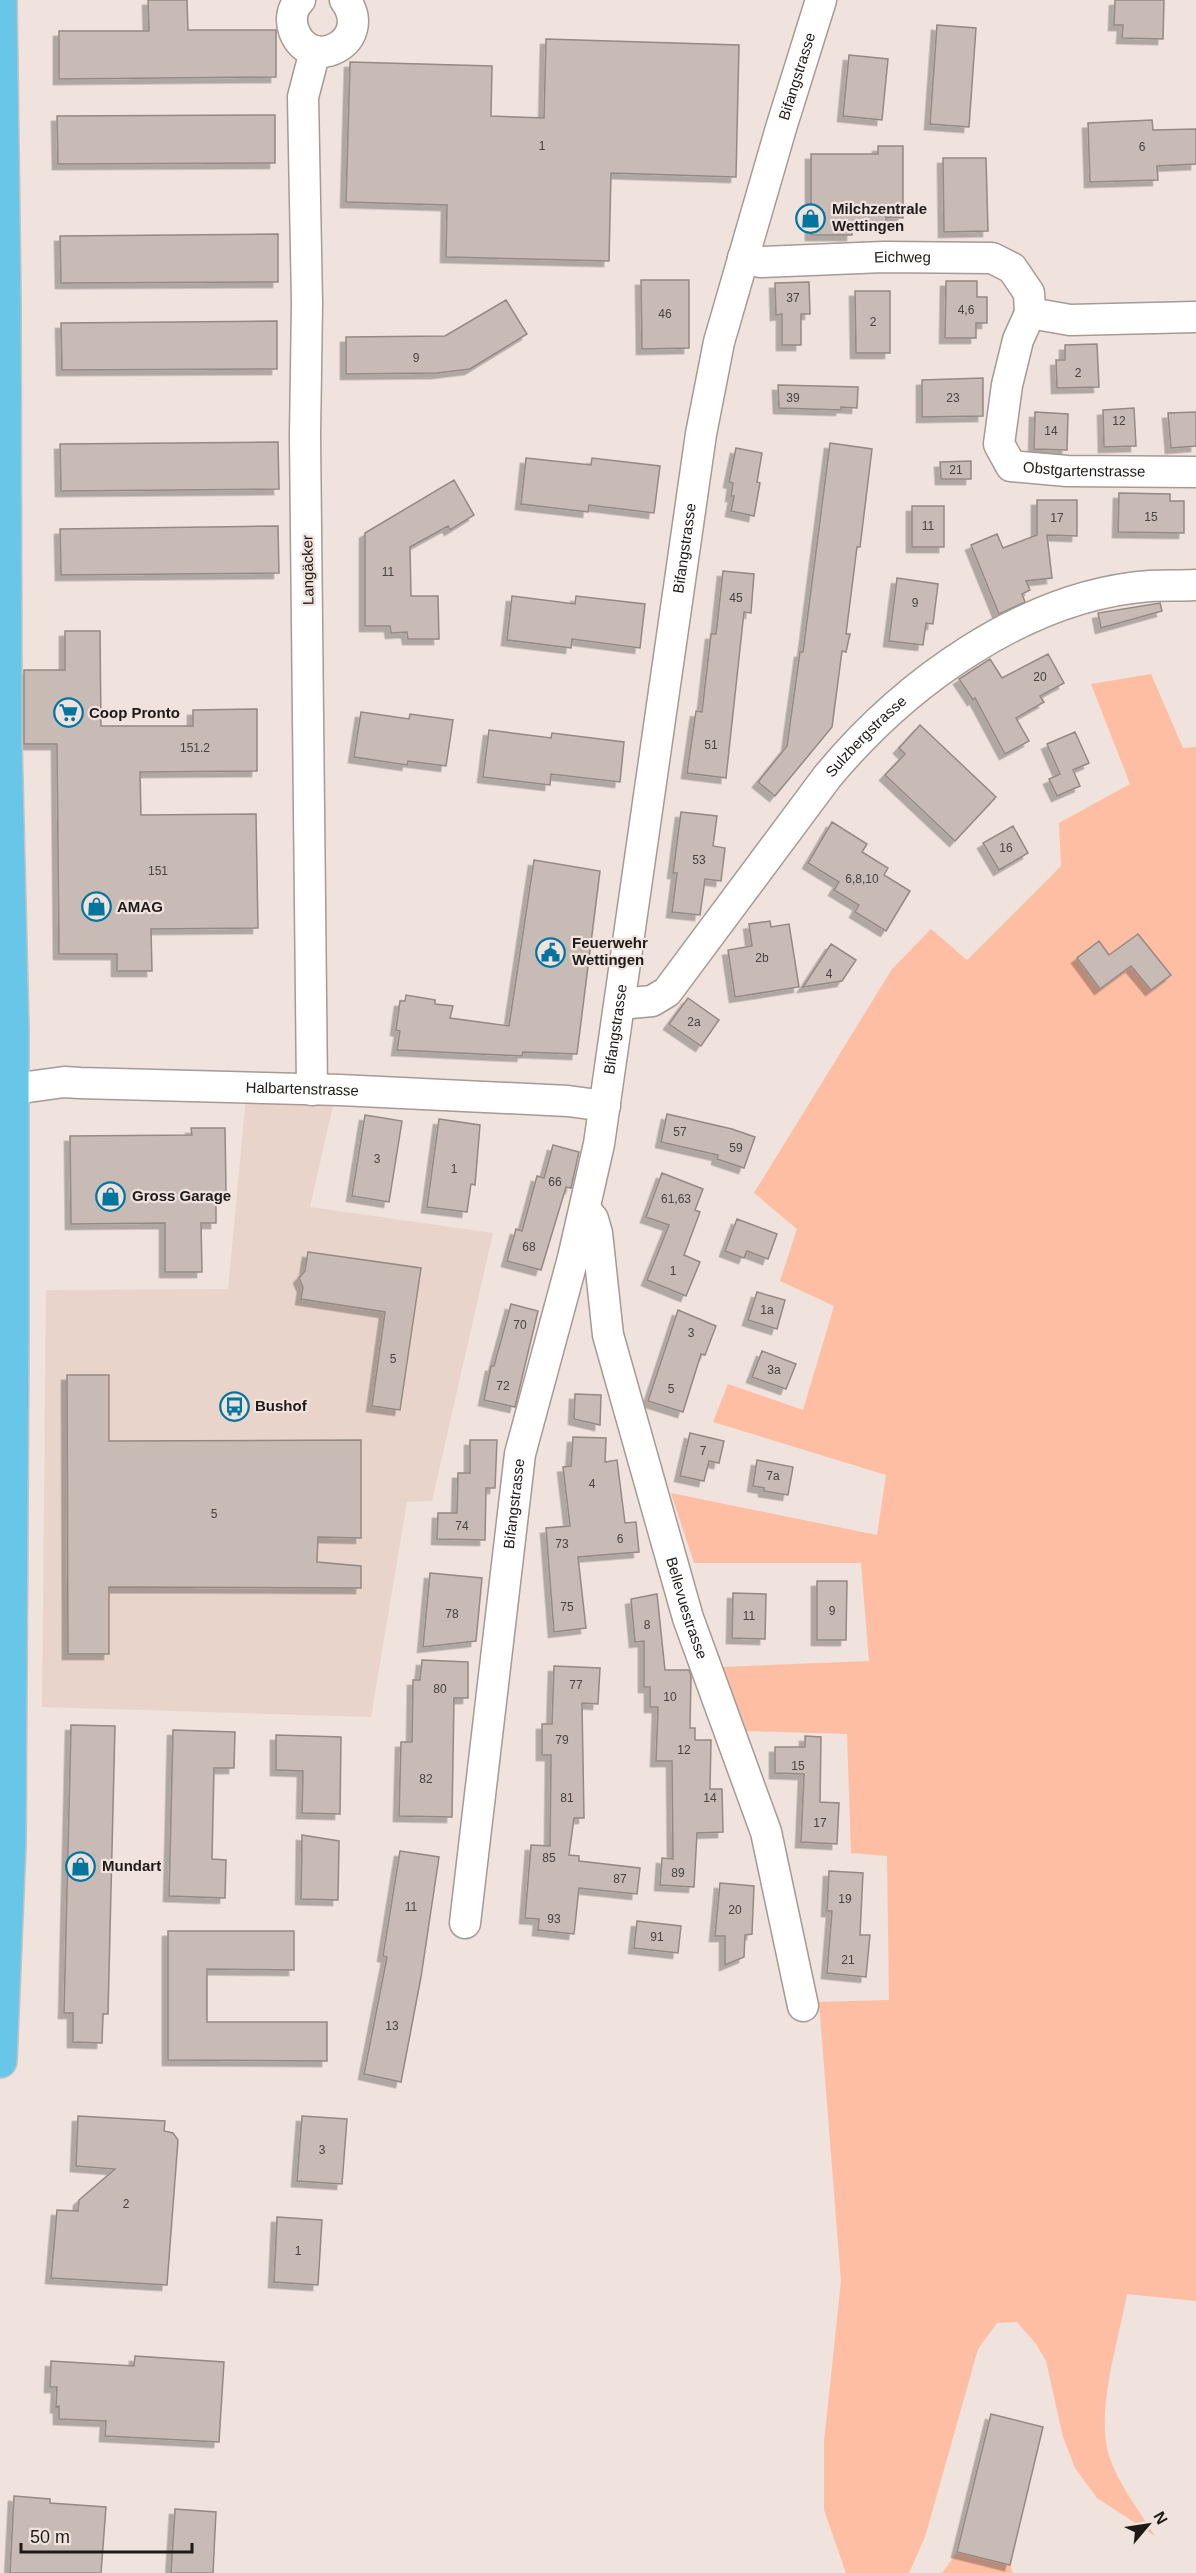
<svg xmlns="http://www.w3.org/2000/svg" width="1196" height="2573" viewBox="0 0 1196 2573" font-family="Arial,sans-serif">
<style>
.built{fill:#e9d4cb}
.green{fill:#fdbea3}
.building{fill:#c8bbb6;stroke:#958984;stroke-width:1.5;filter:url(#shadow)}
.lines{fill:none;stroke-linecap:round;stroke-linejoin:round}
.minor-casing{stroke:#a69a95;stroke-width:33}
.major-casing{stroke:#c4c3c3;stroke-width:36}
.minor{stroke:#fff;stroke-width:30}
.major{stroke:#68c7e9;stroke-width:33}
.labels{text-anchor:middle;stroke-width:4.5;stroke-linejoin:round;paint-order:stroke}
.number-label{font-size:12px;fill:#484240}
.street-label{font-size:15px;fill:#1e1a18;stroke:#f0e2dd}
.poi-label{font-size:15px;font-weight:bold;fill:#1e1a18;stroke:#f0e2dd;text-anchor:start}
</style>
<defs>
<filter id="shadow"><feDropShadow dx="-5.5" dy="5.5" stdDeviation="0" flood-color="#0004"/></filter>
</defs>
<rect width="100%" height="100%" fill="#f0e2dd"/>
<path class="built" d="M 246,1097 L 334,1101 L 310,1207 L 493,1233 L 432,1501 L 407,1502 L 371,1717 L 42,1707 L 46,1290 L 228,1289 Z"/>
<path class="green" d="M 1151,674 L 1183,748 L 1196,747 L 1196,2301 L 1127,2294 C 1119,2338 1098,2404 1107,2448 C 1113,2477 1139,2510 1155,2536 L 1097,2498 L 1075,2468 L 1063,2437 L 1046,2361 L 1036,2344 L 1017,2322 L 997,2323 L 978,2349 L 925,2537 L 909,2573 L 846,2573 L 824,2510 L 824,2442 L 841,2281 L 819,2002 L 889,2000 L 887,1856 L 851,1853 L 847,1734 L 745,1731 L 720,1667 L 869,1661 L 861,1563 L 694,1563 L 671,1493 L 877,1535 L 886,1475 L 713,1422 L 728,1384 L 803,1410 L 834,1306 L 780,1281 L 797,1229 L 754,1193 L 892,969 L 931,929 L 967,960 L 1061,866 L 1059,823 L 1130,784 L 1091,684 Z
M 957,2552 L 1010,2565 L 1013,2573 L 942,2573 Z"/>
<path class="building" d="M 148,0 L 187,0 L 188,30 L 276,30 L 276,77 L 59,79 L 59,31 L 149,31 Z
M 1115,0 L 1164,0 L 1163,39 L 1122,38 L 1123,25 L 1114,25 Z
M 937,25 L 976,28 L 969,127 L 930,124 Z
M 546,39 L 739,45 L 736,177 L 611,173 L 609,261 L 446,257 L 447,205 L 346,202 L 350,62 L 492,66 L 491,116 L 544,118 Z
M 849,55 L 888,59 L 882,120 L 843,116 Z
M 275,115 L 275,163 L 58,164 L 57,116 Z
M 1152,120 L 1153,130 L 1196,129 L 1196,164 L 1157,166 L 1158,180 L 1090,182 L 1088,123 Z
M 878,146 L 903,146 L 903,218 L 886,217 L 886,223 L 852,223 L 852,235 L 811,235 L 811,154 L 878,154 Z
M 943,158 L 986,158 L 988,231 L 944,232 Z
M 278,234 L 278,282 L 61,283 L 60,236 Z
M 641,280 L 689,280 L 689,348 L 642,349 Z
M 946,281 L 977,281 L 977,297 L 987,297 L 987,323 L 976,323 L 976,338 L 945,338 Z
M 809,282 L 810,314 L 801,314 L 801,345 L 782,345 L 782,314 L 776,315 L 775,283 Z
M 855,291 L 890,291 L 890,353 L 856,353 Z
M 506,300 L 527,334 L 470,369 L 437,373 L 346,374 L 346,337 L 445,336 Z
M 277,321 L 277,369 L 62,370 L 61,323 Z
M 1097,344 L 1099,387 L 1057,388 L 1056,360 L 1065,360 L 1065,345 Z
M 983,378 L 983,416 L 922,417 L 922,380 Z
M 778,385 L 858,387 L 857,408 L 841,407 L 841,410 L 779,408 Z
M 1134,408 L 1136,446 L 1104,447 L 1103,410 Z
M 1035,412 L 1068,414 L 1067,450 L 1034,449 Z
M 1196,412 L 1196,446 L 1171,448 L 1168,413 Z
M 278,442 L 279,489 L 61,491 L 60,444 Z
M 830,443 L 872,449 L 860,547 L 857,547 L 846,634 L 850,634 L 846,652 L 842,651 L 832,727 L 775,796 L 758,782 L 787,746 L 800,652 L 803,652 Z
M 736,448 L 762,453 L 757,482 L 760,483 L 754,516 L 731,511 L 734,496 L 731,496 L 733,483 L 729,482 Z
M 526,458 L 591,465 L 592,458 L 660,466 L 654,513 L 589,505 L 588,512 L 521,504 Z
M 971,461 L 971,479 L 941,479 L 940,462 Z
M 454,480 L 474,515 L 450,530 L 448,526 L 410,547 L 411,596 L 438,596 L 439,639 L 408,639 L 407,632 L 391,633 L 390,626 L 365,626 L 365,533 Z
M 1119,493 L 1170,494 L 1170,501 L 1184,501 L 1184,533 L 1118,532 Z
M 1037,500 L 1077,500 L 1077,536 L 1047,535 L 1052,578 L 1026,581 L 1030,590 L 1022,594 L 1025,602 L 999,614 L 971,545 L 997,534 L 1003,548 L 1037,535 Z
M 912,506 L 944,506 L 944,547 L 912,547 Z
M 278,526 L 279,573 L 61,575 L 60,529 Z
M 723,571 L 754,574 L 751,613 L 744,612 L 726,778 L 687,773 L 696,711 L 702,712 L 711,634 L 716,634 Z
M 897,578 L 938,584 L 933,624 L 926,623 L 923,645 L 889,641 Z
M 512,596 L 575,604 L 576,596 L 645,604 L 640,648 L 572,639 L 571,648 L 507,640 Z
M 1160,603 L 1162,611 L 1101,628 L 1098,613 Z
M 65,631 L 100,631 L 101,726 L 193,726 L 193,710 L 257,709 L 257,771 L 140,772 L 141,815 L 256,814 L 258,928 L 151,929 L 152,971 L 117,971 L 117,954 L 59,954 L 57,744 L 24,744 L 24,670 L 65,670 Z
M 1048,654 L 1064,683 L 1040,696 L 1044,702 L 1016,718 L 1029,741 L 1005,754 L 975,698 L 973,700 L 959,679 L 990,659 L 1002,678 Z
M 361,712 L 409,719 L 410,714 L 453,720 L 446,766 L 408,761 L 407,765 L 354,757 Z
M 920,725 L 996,797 L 955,841 L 885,775 L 905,754 L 899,748 Z
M 489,730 L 551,738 L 552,733 L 624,742 L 620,782 L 551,774 L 550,785 L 483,777 Z
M 1075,732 L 1089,763 L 1073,770 L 1080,786 L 1057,796 L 1049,779 L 1060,774 L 1047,744 Z
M 681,812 L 717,816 L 713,846 L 725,848 L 721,881 L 705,879 L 700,915 L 672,912 L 677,873 L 673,873 Z
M 832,822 L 867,844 L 862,852 L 888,868 L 884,875 L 910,891 L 886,931 L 855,912 L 859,905 L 834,890 L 839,882 L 808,863 Z
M 1013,826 L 1028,853 L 999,870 L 983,843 Z
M 534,860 L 600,871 L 577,1054 L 523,1052 L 522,1056 L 397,1050 L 400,1031 L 396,1030 L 400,1001 L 405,1001 L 406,995 L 435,1000 L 435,1004 L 453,1006 L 450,1018 L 509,1026 Z
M 770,921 L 771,927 L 789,924 L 799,987 L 735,997 L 728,950 L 752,946 L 749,924 Z
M 1138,934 L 1171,975 L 1151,990 L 1131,966 L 1100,989 L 1077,958 L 1099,941 L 1109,955 Z
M 831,944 L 856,960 L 842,981 L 803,987 Z
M 688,998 L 719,1020 L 701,1046 L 669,1024 Z
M 667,1114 L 732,1129 L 755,1137 L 744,1168 L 717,1159 L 718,1155 L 661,1142 Z
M 365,1115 L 402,1121 L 389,1202 L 352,1196 Z
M 439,1119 L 480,1125 L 475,1185 L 471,1184 L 467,1212 L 427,1207 Z
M 191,1128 L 225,1128 L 226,1193 L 216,1193 L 216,1223 L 201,1223 L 202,1272 L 165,1272 L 165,1223 L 71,1224 L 70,1136 L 192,1135 Z
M 553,1145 L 579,1152 L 571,1188 L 566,1187 L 541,1270 L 507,1261 L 516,1229 L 522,1231 L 537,1176 L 544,1178 Z
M 662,1173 L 703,1189 L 695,1210 L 700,1212 L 684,1255 L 700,1262 L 686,1296 L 647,1280 L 669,1225 L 646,1217 Z
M 737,1219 L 777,1234 L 768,1259 L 747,1251 L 744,1258 L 725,1251 Z
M 308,1252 L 421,1268 L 400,1410 L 372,1406 L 385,1312 L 301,1299 L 303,1287 L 299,1278 L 305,1271 Z
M 757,1292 L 785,1300 L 777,1329 L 748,1320 Z
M 511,1304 L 538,1311 L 515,1407 L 484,1400 L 491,1366 L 494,1366 Z
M 678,1310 L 716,1326 L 705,1355 L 701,1354 L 683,1412 L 648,1401 Z
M 762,1351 L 796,1364 L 786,1389 L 752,1377 Z
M 67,1375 L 109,1375 L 109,1441 L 361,1440 L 361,1538 L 318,1537 L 317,1562 L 361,1566 L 361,1588 L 109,1587 L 109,1654 L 68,1654 Z
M 575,1394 L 601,1395 L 600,1425 L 574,1419 Z
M 690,1433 L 724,1441 L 719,1463 L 709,1461 L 704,1481 L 680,1476 Z
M 573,1437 L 606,1438 L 605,1462 L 617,1460 L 625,1523 L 636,1522 L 639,1552 L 578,1557 L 586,1628 L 554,1632 L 546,1528 L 570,1526 L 563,1467 L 571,1466 Z
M 470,1440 L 497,1440 L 495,1488 L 486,1488 L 485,1540 L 437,1539 L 438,1513 L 457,1513 L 458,1473 L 470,1473 Z
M 757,1460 L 793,1467 L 788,1495 L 764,1491 L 764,1488 L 753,1486 Z
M 430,1573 L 482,1578 L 476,1641 L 423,1647 Z
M 817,1581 L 847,1581 L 846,1640 L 817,1640 Z
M 733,1593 L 766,1594 L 765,1639 L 732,1638 Z
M 657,1594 L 665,1670 L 689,1670 L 691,1676 L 690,1728 L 695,1728 L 695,1740 L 711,1740 L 710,1789 L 722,1789 L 723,1832 L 697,1833 L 694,1887 L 660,1885 L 662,1858 L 673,1859 L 672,1761 L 656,1761 L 658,1707 L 650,1707 L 650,1687 L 644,1687 L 644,1641 L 635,1642 L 631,1599 Z
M 422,1660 L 468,1662 L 468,1698 L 454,1698 L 452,1817 L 399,1816 L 401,1742 L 412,1742 L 413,1680 L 420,1680 Z
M 554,1666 L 600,1668 L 598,1704 L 582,1703 L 584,1818 L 574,1818 L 569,1855 L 579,1856 L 579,1861 L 640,1868 L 637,1894 L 579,1888 L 574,1934 L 538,1930 L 539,1919 L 525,1918 L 531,1845 L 550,1846 L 551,1755 L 542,1755 L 542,1724 L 552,1724 Z
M 71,1725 L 115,1726 L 108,2014 L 103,2014 L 102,2043 L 73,2042 L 73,2013 L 64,2013 Z
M 173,1730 L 235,1732 L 234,1768 L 214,1768 L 212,1859 L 226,1860 L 225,1898 L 169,1896 Z
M 276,1735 L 341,1737 L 340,1814 L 302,1813 L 303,1771 L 276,1770 Z
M 805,1736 L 821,1737 L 820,1802 L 839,1803 L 837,1844 L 801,1842 L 804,1774 L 775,1773 L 775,1747 L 805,1747 Z
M 302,1835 L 339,1841 L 338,1900 L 301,1899 Z
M 400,1851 L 439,1857 L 421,1977 L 401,2082 L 364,2074 L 387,1957 L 383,1956 Z
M 829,1871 L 863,1873 L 860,1935 L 870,1935 L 866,1977 L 827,1973 L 832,1911 L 827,1911 Z
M 720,1883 L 754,1886 L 752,1934 L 745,1935 L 744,1957 L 725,1965 L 725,1936 L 715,1936 Z
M 637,1921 L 681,1926 L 678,1953 L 634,1948 Z
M 168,1931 L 294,1931 L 294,1970 L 207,1969 L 207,2022 L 327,2022 L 327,2061 L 168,2060 Z
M 78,2116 L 165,2121 L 164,2131 L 173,2133 L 178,2140 L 167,2285 L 51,2278 L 57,2210 L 78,2211 L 79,2200 L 115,2169 L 76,2166 Z
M 302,2116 L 347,2119 L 342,2184 L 297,2181 Z
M 277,2217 L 322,2220 L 318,2285 L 274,2282 Z
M 135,2356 L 224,2362 L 219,2442 L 105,2436 L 106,2421 L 59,2419 L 59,2406 L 56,2407 L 57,2387 L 50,2387 L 51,2361 L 134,2366 Z
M 991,2414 L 1043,2427 L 1010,2565 L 957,2552 Z
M 14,2496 L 50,2499 L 50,2503 L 106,2507 L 101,2573 L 10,2573 Z
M 175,2509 L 216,2512 L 213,2573 L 171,2573 Z"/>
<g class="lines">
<defs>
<g id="minor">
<path d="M 300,0 C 292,8 290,20 294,31 C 311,75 375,41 345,0"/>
<path id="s1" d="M 743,258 L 760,262 L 884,257 L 992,258 L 1012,268 L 1029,293 L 1030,313 L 1018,340 L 1007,385 L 999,444 L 1011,466 L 1067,471 L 1196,472"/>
<path d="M 1030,313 L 1070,320 L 1196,317"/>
<path id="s2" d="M 620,1004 L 652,1001 L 667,992 L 827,777 C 904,684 1025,595 1150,586 C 1165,585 1181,586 1196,585"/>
<path d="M 312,1090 L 305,436 L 307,303 L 303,97 L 315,51"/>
<path id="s3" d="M 0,1091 L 64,1082 L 80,1083 L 340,1090 L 568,1101 L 605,1106"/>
<path id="s4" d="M 585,1209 L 593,1219 L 597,1233 L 608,1335 L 688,1618 L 766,1832 L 803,2006"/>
<path id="s5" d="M 465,1923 L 520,1454 L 573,1258 L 599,1144 L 701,434 L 719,342 L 781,128 L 821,0"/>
</g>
<path id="major" d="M 0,2061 L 9,1844 L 12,1333 L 12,1030 L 5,741 L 4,299 L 0,0"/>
</defs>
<use href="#minor" class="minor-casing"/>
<use href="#major" class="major-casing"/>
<use href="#minor" class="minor"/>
<use href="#major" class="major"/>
</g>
<defs>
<symbol id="shop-ring" viewBox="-11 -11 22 22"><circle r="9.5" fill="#f0e2dd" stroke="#03759f" stroke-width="1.5"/><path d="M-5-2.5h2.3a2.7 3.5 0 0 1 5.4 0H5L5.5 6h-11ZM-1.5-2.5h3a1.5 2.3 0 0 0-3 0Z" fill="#03759f"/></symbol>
<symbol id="supermarket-ring" viewBox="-11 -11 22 22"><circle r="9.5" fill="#f0e2dd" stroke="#03759f" stroke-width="1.5"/><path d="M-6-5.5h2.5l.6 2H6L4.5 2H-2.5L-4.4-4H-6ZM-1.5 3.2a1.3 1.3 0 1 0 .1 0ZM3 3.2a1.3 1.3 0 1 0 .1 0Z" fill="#03759f"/></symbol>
<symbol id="civic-ring" viewBox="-11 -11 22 22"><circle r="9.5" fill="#f0e2dd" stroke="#03759f" stroke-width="1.5"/><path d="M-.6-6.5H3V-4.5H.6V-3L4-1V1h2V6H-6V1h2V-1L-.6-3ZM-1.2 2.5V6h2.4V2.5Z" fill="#03759f"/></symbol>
<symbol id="bus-ring" viewBox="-11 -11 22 22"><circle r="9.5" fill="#f0e2dd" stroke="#03759f" stroke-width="1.5"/><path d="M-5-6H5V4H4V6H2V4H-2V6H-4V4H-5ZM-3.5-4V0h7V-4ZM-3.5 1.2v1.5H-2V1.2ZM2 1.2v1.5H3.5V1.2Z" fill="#03759f"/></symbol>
</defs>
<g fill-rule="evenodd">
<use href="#shop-ring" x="794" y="202" width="33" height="33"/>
<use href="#supermarket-ring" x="52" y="696" width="33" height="33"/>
<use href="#shop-ring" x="80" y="890" width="33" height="33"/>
<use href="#civic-ring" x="534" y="936" width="33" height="33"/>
<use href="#shop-ring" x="94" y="1180" width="33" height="33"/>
<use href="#bus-ring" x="218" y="1390" width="33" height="33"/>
<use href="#shop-ring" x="64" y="1850" width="33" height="33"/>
</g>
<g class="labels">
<g class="number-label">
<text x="542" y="150">1</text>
<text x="1142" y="151">6</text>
<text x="793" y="302">37</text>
<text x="966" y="314">4,6</text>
<text x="665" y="318">46</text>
<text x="873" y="326">2</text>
<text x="416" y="362">9</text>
<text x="1078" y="377">2</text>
<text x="793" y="402">39</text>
<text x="953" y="402">23</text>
<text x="1119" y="425">12</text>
<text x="1051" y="435">14</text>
<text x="956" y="474">21</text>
<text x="1151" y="521">15</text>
<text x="1057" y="522">17</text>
<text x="928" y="530">11</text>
<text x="388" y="576">11</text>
<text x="736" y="602">45</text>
<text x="915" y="607">9</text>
<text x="1040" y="681">20</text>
<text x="711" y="749">51</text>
<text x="195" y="752">151.2</text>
<text x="1006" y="852">16</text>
<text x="699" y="864">53</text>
<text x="158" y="875">151</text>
<text x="862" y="883">6,8,10</text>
<text x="762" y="962">2b</text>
<text x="829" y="978">4</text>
<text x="694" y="1026">2a</text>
<text x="680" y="1136">57</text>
<text x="736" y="1152">59</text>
<text x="377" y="1163">3</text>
<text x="454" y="1173">1</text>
<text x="555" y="1186">66</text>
<text x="676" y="1203">61,63</text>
<text x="529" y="1251">68</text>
<text x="673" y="1275">1</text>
<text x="767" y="1314">1a</text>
<text x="520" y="1329">70</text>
<text x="691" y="1337">3</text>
<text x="393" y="1363">5</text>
<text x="774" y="1374">3a</text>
<text x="503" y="1390">72</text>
<text x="671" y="1393">5</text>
<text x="703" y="1455">7</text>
<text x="773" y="1480">7a</text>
<text x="592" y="1488">4</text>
<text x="214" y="1518">5</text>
<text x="462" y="1530">74</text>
<text x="620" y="1543">6</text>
<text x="562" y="1548">73</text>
<text x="567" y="1611">75</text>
<text x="832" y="1615">9</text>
<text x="452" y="1618">78</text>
<text x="749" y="1620">11</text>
<text x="647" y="1629">8</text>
<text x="576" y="1689">77</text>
<text x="440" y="1693">80</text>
<text x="670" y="1701">10</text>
<text x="562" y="1744">79</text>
<text x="684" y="1754">12</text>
<text x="798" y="1770">15</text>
<text x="426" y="1783">82</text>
<text x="567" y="1802">81</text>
<text x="710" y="1802">14</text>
<text x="820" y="1827">17</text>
<text x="549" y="1862">85</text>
<text x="678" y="1877">89</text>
<text x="620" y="1883">87</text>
<text x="845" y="1903">19</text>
<text x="411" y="1911">11</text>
<text x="735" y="1914">20</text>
<text x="554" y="1923">93</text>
<text x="657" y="1941">91</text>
<text x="848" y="1964">21</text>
<text x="392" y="2030">13</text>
<text x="322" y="2154">3</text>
<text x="126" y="2208">2</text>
<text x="298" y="2255">1</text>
</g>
<g class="street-label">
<text dy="5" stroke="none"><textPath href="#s5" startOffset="1880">Bifangstrasse</textPath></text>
<text dy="5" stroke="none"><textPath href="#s1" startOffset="160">Eichweg</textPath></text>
<text dy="5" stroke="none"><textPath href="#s1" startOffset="556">Obstgartenstrasse</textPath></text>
<text dy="5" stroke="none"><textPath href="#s5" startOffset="1394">Bifangstrasse</textPath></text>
<text transform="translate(308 570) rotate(-91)" y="5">Langäcker</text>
<text dy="5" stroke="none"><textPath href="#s2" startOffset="374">Sulzbergstrasse</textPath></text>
<text dy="5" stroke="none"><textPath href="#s5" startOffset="908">Bifangstrasse</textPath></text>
<text dy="5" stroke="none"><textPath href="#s3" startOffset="303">Halbartenstrasse</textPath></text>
<text dy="5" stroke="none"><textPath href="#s5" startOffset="422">Bifangstrasse</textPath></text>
<text dy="5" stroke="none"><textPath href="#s4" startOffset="414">Bellevuestrasse</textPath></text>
</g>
<g class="poi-label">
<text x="832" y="214">Milchzentrale<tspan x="832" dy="17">Wettingen</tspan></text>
<text x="89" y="718">Coop Pronto</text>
<text x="117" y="912">AMAG</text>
<text x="572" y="948">Feuerwehr<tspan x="572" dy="17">Wettingen</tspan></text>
<text x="132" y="1201">Gross Garage</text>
<text x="255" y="1411">Bushof</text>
<text x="102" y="1871">Mundart</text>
</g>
</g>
<g transform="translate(1148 2525) rotate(61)" stroke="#f0e2dd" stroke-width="4.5" paint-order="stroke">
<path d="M0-4.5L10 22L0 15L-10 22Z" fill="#1e1a18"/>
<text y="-9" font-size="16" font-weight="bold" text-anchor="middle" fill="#1e1a18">N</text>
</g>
<path d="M21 2543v9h171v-9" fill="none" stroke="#1e1a18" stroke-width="3"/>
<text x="30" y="2543" font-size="18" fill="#1e1a18" stroke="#f0e2dd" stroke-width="4.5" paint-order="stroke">50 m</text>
</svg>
